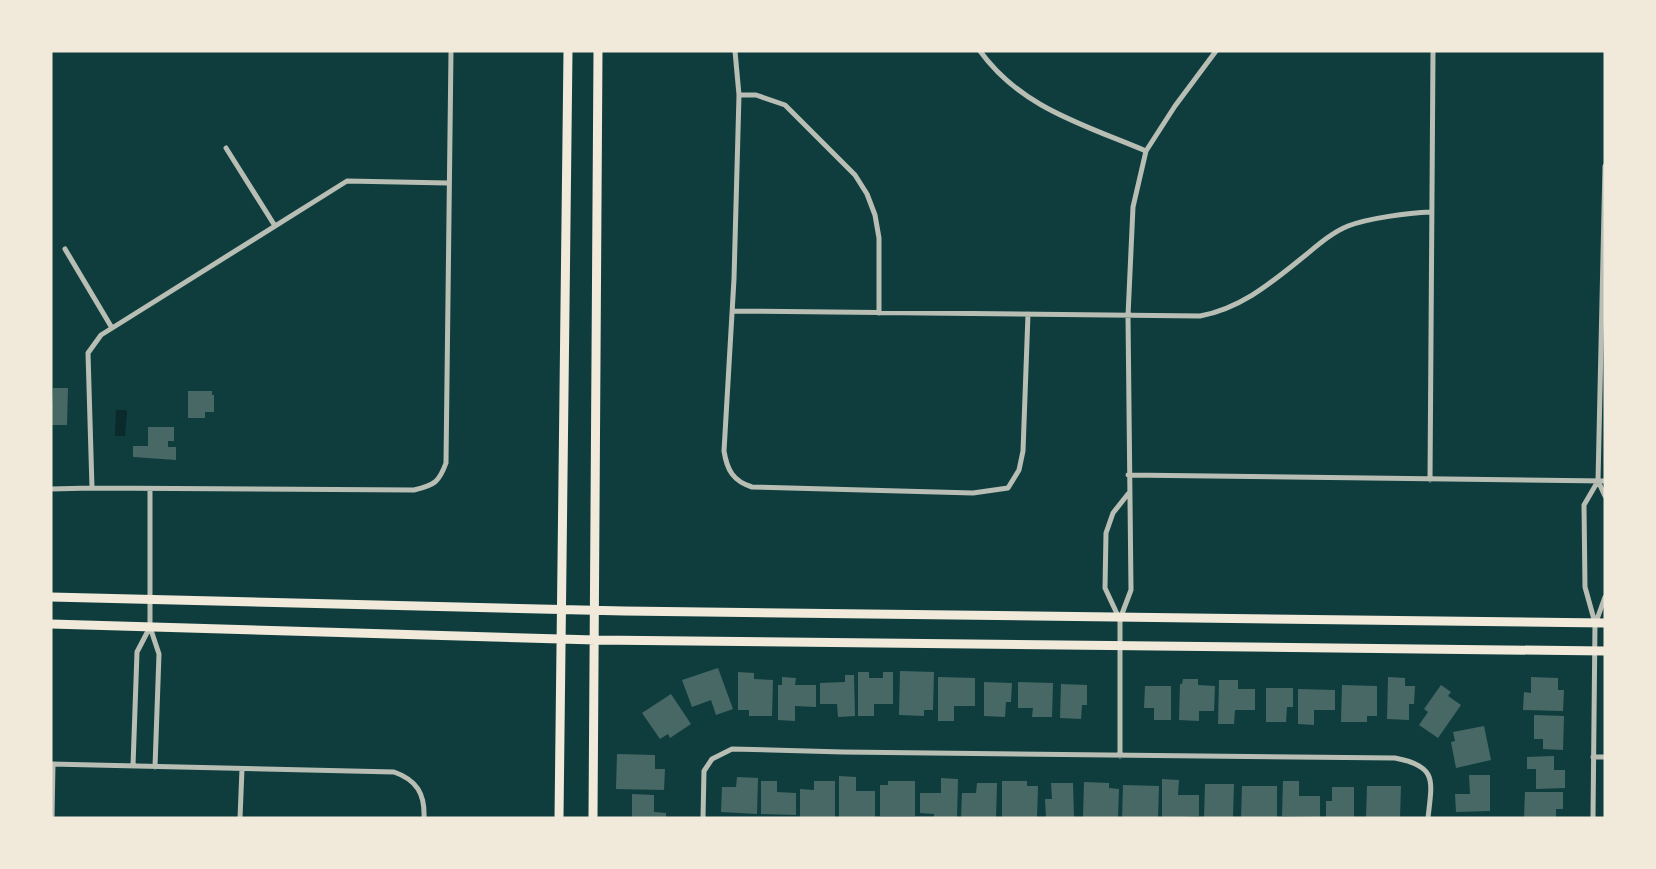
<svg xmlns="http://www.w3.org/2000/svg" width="1656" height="869" viewBox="0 0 1656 869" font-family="'Roboto Serif',serif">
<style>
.water{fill:#0a2a2b}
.building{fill:#486865}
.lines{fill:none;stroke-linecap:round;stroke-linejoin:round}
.minor{stroke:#b8beb3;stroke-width:5}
.secondary{stroke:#f1e9da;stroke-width:9}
</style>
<rect width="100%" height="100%" fill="#0f3d3e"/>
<path class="water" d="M 116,410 L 126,410 L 127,413 L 125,436 L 115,436 Z"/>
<path class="building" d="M 53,388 L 68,388 L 67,425 L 51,425 Z
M 188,391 L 212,391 L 212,395 L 214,395 L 214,412 L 205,412 L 205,418 L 188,418 Z
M 148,427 L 174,427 L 174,441 L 168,441 L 168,447 L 176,447 L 176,460 L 133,457 L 133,446 L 148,446 Z
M 718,668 L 733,709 L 716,715 L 711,700 L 692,707 L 682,680 Z
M 900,671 L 934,672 L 933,710 L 924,710 L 924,716 L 899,715 Z
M 738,672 L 754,673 L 754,679 L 773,680 L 772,716 L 749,716 L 749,710 L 738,710 Z
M 858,672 L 869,672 L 869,678 L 883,678 L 883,672 L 893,672 L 893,704 L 874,704 L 874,716 L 858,716 Z
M 845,675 L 854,675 L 855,716 L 838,717 L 837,704 L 820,704 L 820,683 L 845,682 Z
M 782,677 L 796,678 L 795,685 L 816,685 L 816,707 L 795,706 L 795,721 L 778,720 L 778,685 L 782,685 Z
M 938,677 L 975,678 L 975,706 L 954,706 L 954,721 L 938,721 Z
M 1388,677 L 1405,678 L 1405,686 L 1415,686 L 1414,704 L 1409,704 L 1409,720 L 1387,719 Z
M 1531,677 L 1558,678 L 1558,690 L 1564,690 L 1563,711 L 1523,710 L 1524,692 L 1531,693 Z
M 1183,679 L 1198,679 L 1198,685 L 1215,686 L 1214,711 L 1199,711 L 1199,721 L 1179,720 L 1180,684 L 1182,684 Z
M 1219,680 L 1238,680 L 1238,689 L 1255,689 L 1255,710 L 1235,710 L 1234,724 L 1218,724 Z
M 984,682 L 1012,683 L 1011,702 L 1006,702 L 1005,717 L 984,716 Z
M 1018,682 L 1053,683 L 1052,717 L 1032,717 L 1033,708 L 1018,708 Z
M 1061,684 L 1087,685 L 1087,705 L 1082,705 L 1081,719 L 1060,718 Z
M 1342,685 L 1377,686 L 1377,716 L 1367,716 L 1367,722 L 1341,722 Z
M 1441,685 L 1451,692 L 1448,696 L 1461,705 L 1438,738 L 1419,725 L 1428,712 L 1424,709 Z
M 1145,686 L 1171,686 L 1171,720 L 1154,720 L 1154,708 L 1144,708 Z
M 1266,688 L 1293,688 L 1293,707 L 1287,707 L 1286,722 L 1266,722 Z
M 1298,689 L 1335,690 L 1335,710 L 1314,710 L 1314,725 L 1298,724 Z
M 671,694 L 691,724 L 670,738 L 668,734 L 660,739 L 642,713 Z
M 1534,715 L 1564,716 L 1563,750 L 1543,749 L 1543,739 L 1534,739 Z
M 1484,726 L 1491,760 L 1456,768 L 1451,742 L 1455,741 L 1453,732 Z
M 617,754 L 655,755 L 655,769 L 665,769 L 664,790 L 616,789 Z
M 1554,756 L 1554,770 L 1565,770 L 1565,788 L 1536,789 L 1536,769 L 1527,769 L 1527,757 Z
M 1469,775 L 1490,775 L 1490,811 L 1456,812 L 1455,794 L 1470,794 Z
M 839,776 L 856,777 L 856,791 L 875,791 L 875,818 L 839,818 Z
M 737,777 L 758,778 L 757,814 L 721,812 L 722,787 L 736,787 Z
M 941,778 L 958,779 L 957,818 L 934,818 L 934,814 L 920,813 L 920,793 L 941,793 Z
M 1162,779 L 1179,780 L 1178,795 L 1199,795 L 1199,816 L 1162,818 Z
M 761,781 L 777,781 L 777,792 L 796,793 L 796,815 L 761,814 Z
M 814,781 L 835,781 L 835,818 L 800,818 L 800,789 L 814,790 Z
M 888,781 L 915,781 L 915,816 L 880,816 L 880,785 L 888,785 Z
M 1002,781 L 1027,781 L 1027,786 L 1038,786 L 1037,818 L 1002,818 Z
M 1283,781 L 1299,781 L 1299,796 L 1320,796 L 1320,817 L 1282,816 Z
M 1084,782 L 1109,783 L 1109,788 L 1119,789 L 1118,818 L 1083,818 Z
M 977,783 L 997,783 L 996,818 L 961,818 L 962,793 L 976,793 Z
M 1051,783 L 1073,783 L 1074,817 L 1046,818 L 1045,799 L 1052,799 Z
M 1205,784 L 1234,784 L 1233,818 L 1204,818 Z
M 1123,785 L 1159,786 L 1158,818 L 1122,818 Z
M 1242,786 L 1277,786 L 1277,818 L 1241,818 Z
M 1367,786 L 1401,786 L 1400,818 L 1366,818 Z
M 1332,787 L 1354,787 L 1354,818 L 1326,818 L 1326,801 L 1332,801 Z
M 1525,792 L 1563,792 L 1563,809 L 1556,809 L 1556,818 L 1524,818 Z
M 632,794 L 654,795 L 654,812 L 666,813 L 666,818 L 632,818 Z"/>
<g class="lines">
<path class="minor" d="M 735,51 L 739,95 L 734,279 L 724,451 C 727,470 733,481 752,487 L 973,493 L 1008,488 L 1019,470 L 1023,451 L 1028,314
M 980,51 C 1021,108 1085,125 1146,151
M 739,95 L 756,95 L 785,105 L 855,175 L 867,194 L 875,215 L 879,238 L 879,313
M 226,148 L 275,226
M 1605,166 L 1598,481 L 1605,496
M 448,183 L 347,181 L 101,335 L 88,353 L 92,488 L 414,490 C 435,485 439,482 446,463 L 451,51
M 65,249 L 112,328
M 733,311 L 1200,316 C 1243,308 1273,281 1307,254 C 1319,244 1333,232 1348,226 C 1369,218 1408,213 1431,212
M 1128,475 L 1605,481
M 1430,480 L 1433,51
M 51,489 L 92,488
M 150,489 L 150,627 L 159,654 L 155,767
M 1119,618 L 1105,588 L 1106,533 L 1113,513 L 1128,494
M 1596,622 L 1605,597
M 1120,756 L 1120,619 L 1131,590 L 1128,316 L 1133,207 L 1146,151 L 1175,106 L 1216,51
M 1593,757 L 1605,757
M 51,764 L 394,772 C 417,780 425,794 424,818
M 133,766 L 137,652 L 150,627
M 52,818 L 53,764
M 240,818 L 242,769
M 703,818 L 704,771 L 712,759 L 732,749 L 843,752 L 1395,758 C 1438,766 1432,781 1428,818
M 1593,818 L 1595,623 L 1585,587 L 1584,505 L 1598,481"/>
<path class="secondary" d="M 51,597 L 624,611 L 1605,623
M 51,624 L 595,640 L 1605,651
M 559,818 L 568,51
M 593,818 L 598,51"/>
</g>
<rect width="1656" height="869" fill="none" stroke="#f1e9da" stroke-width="105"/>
</svg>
